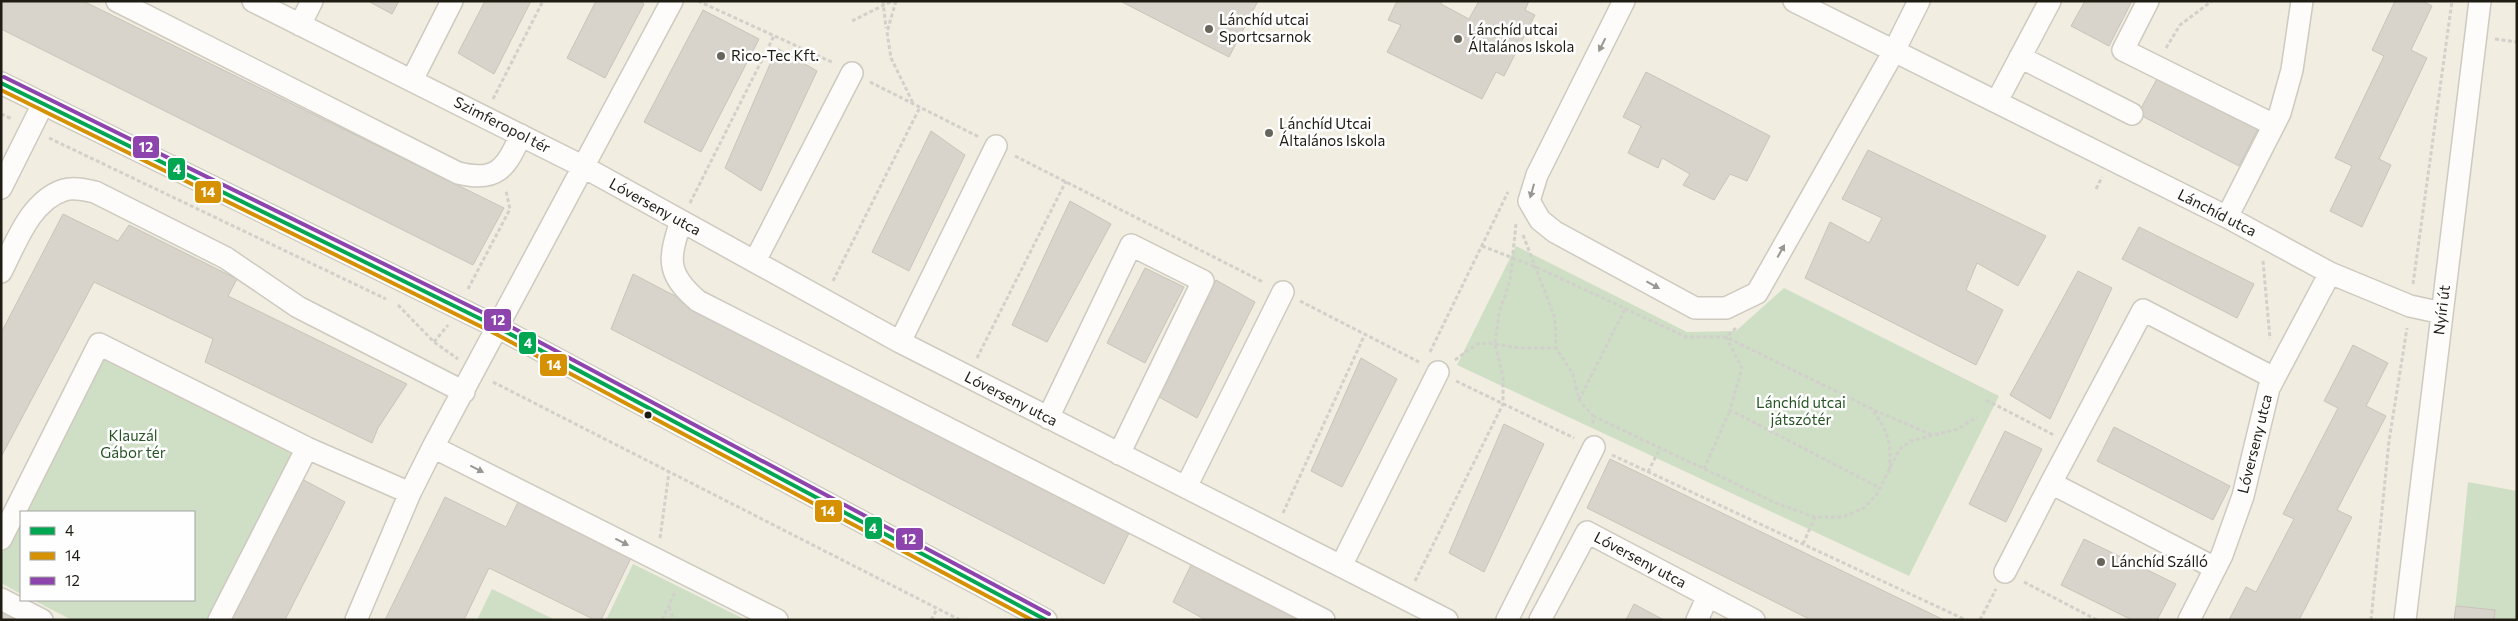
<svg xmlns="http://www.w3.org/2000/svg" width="2518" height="621" viewBox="0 0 2518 621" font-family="Commissioner,sans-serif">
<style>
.green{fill:#cfdfc6}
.building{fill:#d9d4cb;stroke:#c9c4ba}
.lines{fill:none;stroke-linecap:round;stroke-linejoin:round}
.minor-casing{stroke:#cecac0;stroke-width:24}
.path{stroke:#d2d0cb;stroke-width:3;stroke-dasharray:4 2.5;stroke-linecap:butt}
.minor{stroke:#fdfcfa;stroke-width:21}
.bus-1-casing{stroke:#fefefe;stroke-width:8}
.bus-2-casing{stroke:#fefefe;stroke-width:8}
.bus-3-casing{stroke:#fefefe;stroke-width:8}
.bus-1{stroke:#00a651;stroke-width:4}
.bus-2{stroke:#d69103;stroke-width:4}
.bus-3{stroke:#8e44ad;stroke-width:4}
.oneway{fill:#999792}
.poi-dot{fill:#68655b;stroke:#fefefe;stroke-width:2}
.bus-dot{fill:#1e1c13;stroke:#fefefe;stroke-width:2}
.labels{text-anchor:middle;stroke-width:5;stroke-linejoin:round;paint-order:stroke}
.poi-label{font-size:15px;fill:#1e1c13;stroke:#fefefe;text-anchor:start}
.street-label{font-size:15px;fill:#1e1c13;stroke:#fefefe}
.park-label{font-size:15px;fill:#285425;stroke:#fefefe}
.line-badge{stroke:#fefefe;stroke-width:2}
.badge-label{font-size:14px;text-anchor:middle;font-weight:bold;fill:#fff}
</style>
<rect width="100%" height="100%" fill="#f1ede0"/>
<path class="green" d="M 1516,246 L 1687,332 L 1736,331 L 1784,288 L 1999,396 L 1909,576 L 1457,365 Z
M 103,354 L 293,451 L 208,620 L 72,620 L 33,600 L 194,600 L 194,512 L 23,512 Z
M 2468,482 L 2517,491 L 2516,620 L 2454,620 Z
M 21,516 L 21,594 L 1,583 L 1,555 Z
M 633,564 L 746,620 L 606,620 Z
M 492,589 L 555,620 L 477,620 Z"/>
<path class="building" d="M 1,1 L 83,1 L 504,208 L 473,265 L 1,29 Z
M 368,1 L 399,1 L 392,14 Z
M 485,1 L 531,1 L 494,74 L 458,53 Z
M 596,1 L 639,1 L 644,4 L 605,78 L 567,58 Z
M 1120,1 L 1258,1 L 1229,57 Z
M 1397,1 L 1442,1 L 1441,4 L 1469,19 L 1479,1 L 1529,1 L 1525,10 L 1535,15 L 1504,76 L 1496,72 L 1482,99 L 1387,52 L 1401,25 L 1388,20 Z
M 2085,1 L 2132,1 L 2109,46 L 2071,26 Z
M 2395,1 L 2422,1 L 2432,6 L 2411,50 L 2427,58 L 2379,159 L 2391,165 L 2362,227 L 2330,211 L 2352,166 L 2335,158 L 2384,56 L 2372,50 Z
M 703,10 L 759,39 L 701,152 L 644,122 Z
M 777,48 L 817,71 L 761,191 L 725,168 Z
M 1646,72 L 1770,136 L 1747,181 L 1730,174 L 1714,200 L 1683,185 L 1690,174 L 1662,158 L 1658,168 L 1628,153 L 1641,126 L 1623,117 Z
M 2159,75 L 2259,127 L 2239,166 L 2138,114 Z
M 931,131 L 965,155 L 909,271 L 872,252 Z
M 1868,150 L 2046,236 L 2018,286 L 1977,263 L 1966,290 L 2003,310 L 1976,365 L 1805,278 L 1830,222 L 1869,243 L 1882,218 L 1842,199 Z
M 1070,201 L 1111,224 L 1047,342 L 1012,325 Z
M 63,214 L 118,241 L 129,225 L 237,279 L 228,296 L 407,384 L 378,428 L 372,443 L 205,362 L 213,339 L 94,282 L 1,457 L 1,333 Z
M 2139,227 L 2254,284 L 2237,318 L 2122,259 Z
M 1145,268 L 1184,287 L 1145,363 L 1107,343 Z
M 2078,271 L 2112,288 L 2050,419 L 2010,395 Z
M 633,274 L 1129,533 L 1104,584 L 611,329 Z
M 1216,280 L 1255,302 L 1197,418 L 1159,397 Z
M 2353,345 L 2388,363 L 2366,406 L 2386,416 L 2337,510 L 2352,517 L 2299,620 L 2229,620 L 2246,587 L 2256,592 L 2294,519 L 2283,514 L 2338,408 L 2324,401 Z
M 1361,358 L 1397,379 L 1342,487 L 1311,471 Z
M 1504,424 L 1544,444 L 1484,572 L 1449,553 Z
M 2114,427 L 2230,486 L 2213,520 L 2097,461 Z
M 2005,431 L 2042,449 L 2006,522 L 1969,504 Z
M 1610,459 L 1944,620 L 1811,620 L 1587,508 Z
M 300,478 L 345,502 L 285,620 L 226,620 Z
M 445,497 L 506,527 L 519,500 L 632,556 L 601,620 L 595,620 L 489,568 L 464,620 L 385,620 Z
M 2084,539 L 2176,584 L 2157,620 L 2132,620 L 2061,585 Z
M 1193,561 L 1308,620 L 1206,620 L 1173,602 Z
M 1634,604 L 1664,620 L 1626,620 Z
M 1,605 L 30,620 L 1,620 Z
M 2456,606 L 2495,610 L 2494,620 L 2454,620 Z"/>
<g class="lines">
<defs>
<path id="minor" d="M 117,1 L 458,173 C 498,183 506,167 521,135
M 253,1 L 582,166 L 900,342 L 1447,620
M 1624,1 L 1537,175 L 1529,201 L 1540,220 L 1555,232 L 1695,308 L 1726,308 L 1757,293 L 1893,53 L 1919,1
M 1794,1 L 2227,217 L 2330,273 L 2410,306 L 2442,313
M 2148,1 L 2123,50 L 2274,125
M 300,25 L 312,1
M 2020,57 L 2132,114
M 412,80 L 452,1
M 1,83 L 497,327 L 1046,620
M 1997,101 L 2050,1
M 1,188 L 43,104
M 2227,217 L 2280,113 L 2292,70 L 2302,1
M 681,221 C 669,258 665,273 698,301 L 1324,620
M 755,261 L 852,73
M 1,272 C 16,243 30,201 64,190 C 74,187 85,190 95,192 L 226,258 L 298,307 L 464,392
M 900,342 L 996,146
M 1048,418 L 1131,245 L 1203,281 L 1119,454
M 433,447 L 777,620
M 1186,487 L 1283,292
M 1,539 L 99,344 L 307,448 L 410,493
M 1341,566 L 1438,372
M 2215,568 L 2051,483 L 2143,310 L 2274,378
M 2005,572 L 2051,483
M 1,599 L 42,620
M 219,620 L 307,448
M 356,620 L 410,493 L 433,447 L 672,1
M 1507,620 L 1594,447
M 1540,620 L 1587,532 L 1754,620
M 1697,620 L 1708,596
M 2189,620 L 2222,555 L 2243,496 L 2269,388 L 2330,273
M 2405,620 L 2480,1"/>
</defs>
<use href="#minor" class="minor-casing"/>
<path class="path" d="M 698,1 L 834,63
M 883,1 L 886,28
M 896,1 L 887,32 L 891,58 L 913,103
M 852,21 L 892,1
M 2495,39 L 2517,42
M 2166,48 L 2180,25 L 2212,1
M 870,82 L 979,137
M 493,99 L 543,1
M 1,114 L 12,119
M 49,138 L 386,299
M 1015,156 L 1263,282
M 2096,189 L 2102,177
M 690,203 L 774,36
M 1523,235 L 1555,318 L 1556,348 L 1573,374 L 1579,400 L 1593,416 L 1593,426
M 1482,246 L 1536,267 L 1686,337 L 1726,337 L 1872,409 C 1889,433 1892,444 1889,473
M 2263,261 L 2270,339
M 833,281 L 920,107
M 2413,284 L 2452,1
M 468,289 L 510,209 L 506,191
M 1300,301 L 1419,362
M 398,305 L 434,342 L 458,359
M 1736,328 L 1726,337 L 1742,368 L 1730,410 L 1880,488
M 434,342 L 448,325
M 1430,352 L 1508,192
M 977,358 L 1066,181
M 1455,360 L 1477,344 L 1489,343 L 1519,348 L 1556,348
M 1456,381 L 1574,438
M 493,382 L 960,620
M 1579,400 L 1626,307
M 1986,400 L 2054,435
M 1874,410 L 1932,435
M 1593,416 L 1778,504 L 1815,517 L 1842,517 L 1864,508 L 1877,494 L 1899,450 L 1910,441 L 1958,429 L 1977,417
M 1612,455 L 1966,620
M 1704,469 L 1730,410
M 1648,472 L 1660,448
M 1283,513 L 1365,334
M 660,538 L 669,472
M 1803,544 L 1815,517
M 1415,581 L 1503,404 L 1503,377 L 1495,344 L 1499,313 L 1510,281 L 1516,224
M 2024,582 L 2097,620
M 669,607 L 674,620
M 662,620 L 675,592
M 931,620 L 937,609
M 1980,620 L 1996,589
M 2371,620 L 2389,441 L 2407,328"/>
<use href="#minor" class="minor"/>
<defs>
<path id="bus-1" d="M 1,83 L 497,327 L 1046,620"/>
<path id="bus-2" d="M 1,90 L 494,333 L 1032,620"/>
<path id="bus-3" d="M 4,77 L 500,321 L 1049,614"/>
</defs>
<use href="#bus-1" class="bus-1-casing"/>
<use href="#bus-2" class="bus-2-casing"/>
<use href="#bus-3" class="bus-3-casing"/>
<use href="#bus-1" class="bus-1"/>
<use href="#bus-2" class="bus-2"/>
<use href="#bus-3" class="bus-3"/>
</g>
<defs><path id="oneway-solid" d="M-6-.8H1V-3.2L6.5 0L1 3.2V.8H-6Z" transform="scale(1.25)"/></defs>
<g class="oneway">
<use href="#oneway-solid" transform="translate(1602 45) rotate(117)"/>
<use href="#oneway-solid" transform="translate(1532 191) rotate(106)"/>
<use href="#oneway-solid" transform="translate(1781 251) rotate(-61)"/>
<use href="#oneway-solid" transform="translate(1653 285) rotate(29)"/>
<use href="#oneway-solid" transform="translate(477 469) rotate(27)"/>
<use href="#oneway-solid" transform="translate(622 542) rotate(27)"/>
</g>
<g class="poi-dot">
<circle cx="1209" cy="29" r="5"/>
<circle cx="1458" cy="39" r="5"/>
<circle cx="721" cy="56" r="5"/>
<circle cx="1269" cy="133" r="5"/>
<circle cx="2101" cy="562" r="5"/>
</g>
<circle class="bus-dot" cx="648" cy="415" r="4.5"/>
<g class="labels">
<g class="poi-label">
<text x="1219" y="25">Lánchíd utcai<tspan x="1219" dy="17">Sportcsarnok</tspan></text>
<text x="1468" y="35">Lánchíd utcai<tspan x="1468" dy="17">Általános Iskola</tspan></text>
<text x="731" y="61">Rico-Tec Kft.</text>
<text x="1279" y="129">Lánchíd Utcai<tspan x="1279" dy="17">Általános Iskola</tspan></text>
<text x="2111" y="567">Lánchíd Szálló</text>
</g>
<g class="street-label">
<text transform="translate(502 125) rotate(27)" y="5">Szimferopol tér</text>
<text transform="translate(655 207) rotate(29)" y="5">Lóverseny utca</text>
<text transform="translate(2217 213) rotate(27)" y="5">Lánchíd utca</text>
<text transform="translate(2442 310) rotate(-83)" y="5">Nyíri út</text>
<text transform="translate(1011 399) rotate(27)" y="5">Lóverseny utca</text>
<text transform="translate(2255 444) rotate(-76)" y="5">Lóverseny utca</text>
<text transform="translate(1640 560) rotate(28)" y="5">Lóverseny utca</text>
</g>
<g class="park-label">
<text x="1801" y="408">Lánchíd utcai<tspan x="1801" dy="17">játszótér</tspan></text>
<text x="133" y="441">Klauzál<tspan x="133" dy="17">Gábor tér</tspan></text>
</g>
</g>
<g class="line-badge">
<rect x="132" y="135" width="28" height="24" rx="5" fill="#8e44ad"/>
<rect x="167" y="157" width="19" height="24" rx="5" fill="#00a651"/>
<rect x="194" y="180" width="28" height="24" rx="5" fill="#d69103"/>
<rect x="483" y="308" width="29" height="24" rx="5" fill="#8e44ad"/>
<rect x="518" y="331" width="19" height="24" rx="5" fill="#00a651"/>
<rect x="539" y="353" width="29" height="24" rx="5" fill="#d69103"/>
<rect x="814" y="499" width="29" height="24" rx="5" fill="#d69103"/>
<rect x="864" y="516" width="19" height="24" rx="5" fill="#00a651"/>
<rect x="895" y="527" width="29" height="24" rx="5" fill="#8e44ad"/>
</g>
<g class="badge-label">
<text x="146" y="152">12</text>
<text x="177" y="174">4</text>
<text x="208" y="197">14</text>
<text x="498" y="325">12</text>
<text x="528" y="348">4</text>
<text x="554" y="370">14</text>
<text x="828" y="516">14</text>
<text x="873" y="533">4</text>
<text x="909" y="544">12</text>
</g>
<rect width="2518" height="621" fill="none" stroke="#1e1c13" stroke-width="5"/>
<rect x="20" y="511" width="175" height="90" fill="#fefefe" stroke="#a4a4a0"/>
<rect x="30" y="527" width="25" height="8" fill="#00a651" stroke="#a4a4a0"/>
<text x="65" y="536" font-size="15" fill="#1e1c13">4</text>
<rect x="30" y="552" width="25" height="8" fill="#d69103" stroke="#a4a4a0"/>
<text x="65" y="561" font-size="15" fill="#1e1c13">14</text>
<rect x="30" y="577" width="25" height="8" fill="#8e44ad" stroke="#a4a4a0"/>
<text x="65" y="586" font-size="15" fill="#1e1c13">12</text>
</svg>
